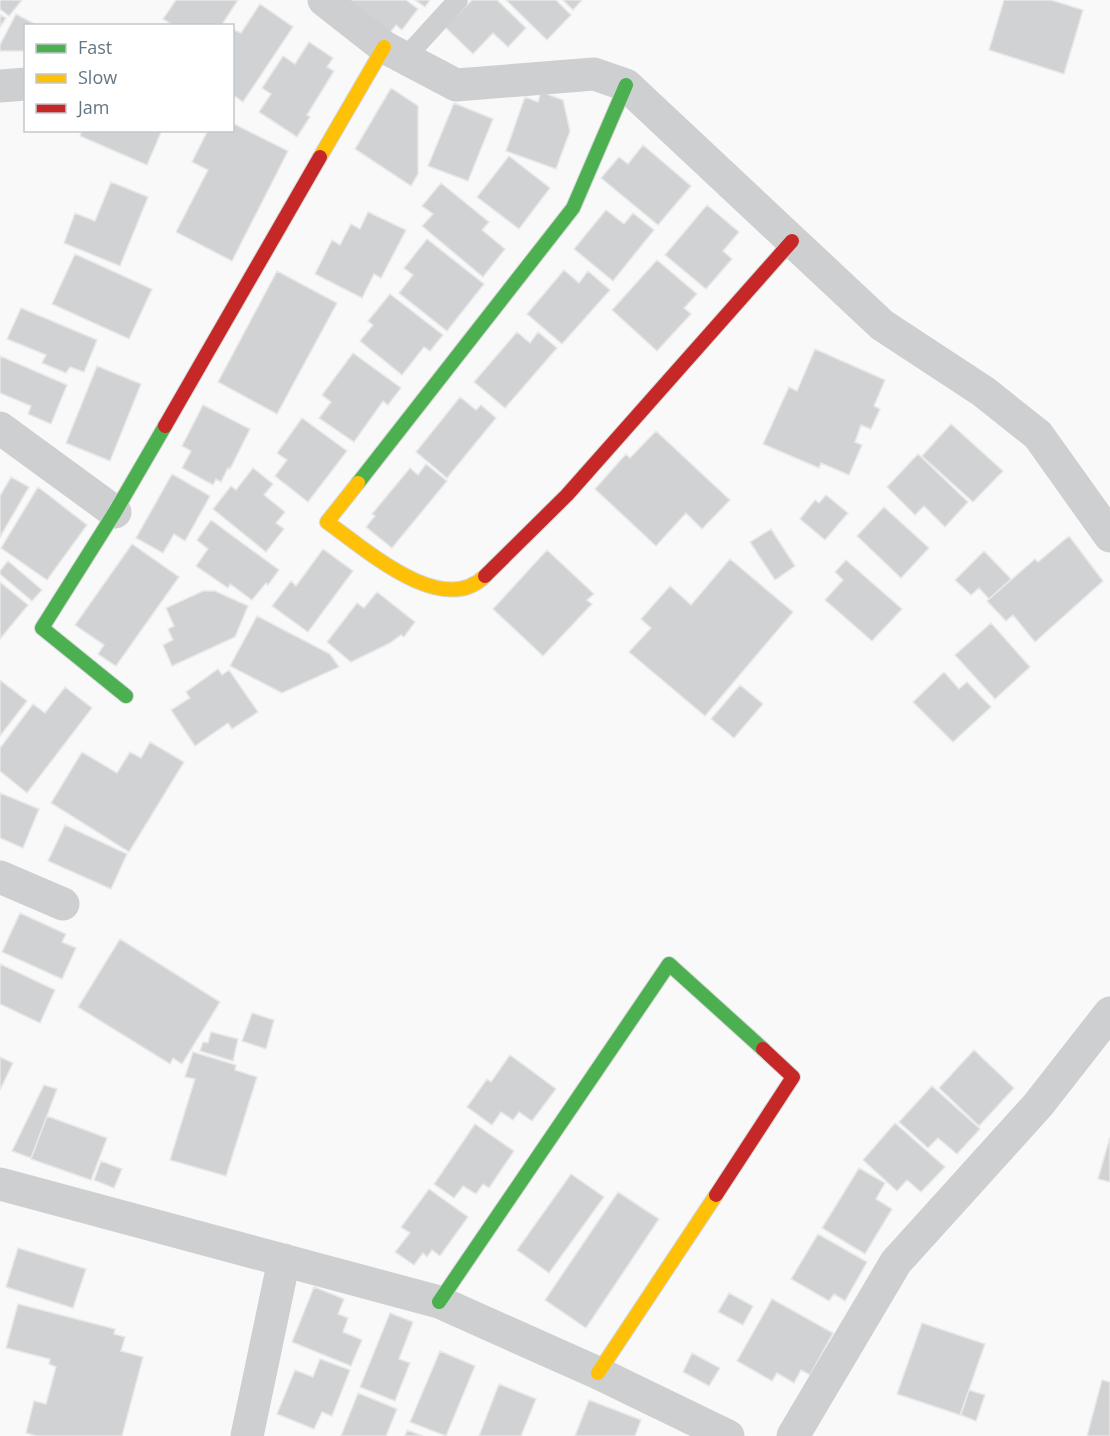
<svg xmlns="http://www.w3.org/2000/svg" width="1110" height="1436" viewBox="0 0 1110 1436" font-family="'Open Sans',sans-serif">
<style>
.building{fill:#d0d2d3;stroke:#e8e8e8;stroke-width:1.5}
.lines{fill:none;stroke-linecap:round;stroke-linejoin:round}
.fast-casing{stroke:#d5d6d7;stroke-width:16}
.slow-casing{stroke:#d5d6d7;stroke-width:16}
.jam-casing{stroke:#d5d6d7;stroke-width:16}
.lane{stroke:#cecfd0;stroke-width:20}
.street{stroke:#cecfd0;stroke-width:33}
.fast{stroke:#4caf50;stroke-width:14}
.slow{stroke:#ffc107;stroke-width:14}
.jam{stroke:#c62828;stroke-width:14}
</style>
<rect width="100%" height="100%" fill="#f9f9f9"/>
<path class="building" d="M 0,0 L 22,0 L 9,16 L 0,9 Z
M 176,0 L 238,0 L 221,26 L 174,26 L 163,19 Z
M 350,0 L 406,0 L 418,9 L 402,30 L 396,25 L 389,34 Z
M 415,0 L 430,0 L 425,7 Z
M 472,0 L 497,0 L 526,28 L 508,47 L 493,33 L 473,54 L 445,27 Z
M 506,0 L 556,0 L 571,15 L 547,40 Z
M 563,0 L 582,0 L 573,10 Z
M 1004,0 L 1051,0 L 1083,10 L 1064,74 L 989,50 Z
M 260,4 L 293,27 L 243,102 L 232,94 L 232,29 L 241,33 Z
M 16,14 L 38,26 L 26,26 L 26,51 L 0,51 L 0,45 Z
M 0,15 L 6,18 L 0,27 Z
M 309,42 L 333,58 L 327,67 L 334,71 L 307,115 L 310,117 L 297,137 L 259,112 L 271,94 L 262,88 L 283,56 L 295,64 Z
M 391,88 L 418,106 L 418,174 L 411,186 L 355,149 Z
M 541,92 L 563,100 L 570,131 L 556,169 L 506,151 L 525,97 L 538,102 Z
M 454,103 L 493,119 L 468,181 L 428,166 Z
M 232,123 L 288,151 L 232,261 L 176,232 L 208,170 L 192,162 L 208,130 L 232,130 Z
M 82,130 L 162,130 L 147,165 L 80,136 Z
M 643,145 L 691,186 L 658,225 L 601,178 L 619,157 L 628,164 Z
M 509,156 L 550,188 L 519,229 L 477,197 Z
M 111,182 L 148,197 L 120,266 L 64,243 L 75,213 L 95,221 Z
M 441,183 L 489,222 L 482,230 L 505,249 L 483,277 L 422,226 L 433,214 L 422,206 Z
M 707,205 L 739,232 L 723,251 L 732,259 L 706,289 L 665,255 Z
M 606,210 L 624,224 L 633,213 L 654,230 L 613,281 L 574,249 Z
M 368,212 L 406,230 L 381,278 L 374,274 L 362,298 L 315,274 L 332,240 L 340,245 L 351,224 L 360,229 Z
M 427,239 L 484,284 L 447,331 L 399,293 L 413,275 L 404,268 Z
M 75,254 L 152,289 L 129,339 L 52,304 Z
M 657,260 L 697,294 L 684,308 L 691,314 L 657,351 L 612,310 Z
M 564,270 L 579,283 L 588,271 L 610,290 L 562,344 L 527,314 Z
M 277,271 L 337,303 L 277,414 L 218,382 Z
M 390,294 L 443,335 L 430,351 L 424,347 L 402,375 L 360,341 L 373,325 L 368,321 Z
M 21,308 L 97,340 L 84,372 L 70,367 L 66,373 L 42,363 L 46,355 L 7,339 Z
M 517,332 L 530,343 L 538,332 L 557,348 L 505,408 L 474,382 Z
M 815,349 L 885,380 L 874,406 L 880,409 L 871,429 L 861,425 L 855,442 L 862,445 L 849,475 L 821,463 L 819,468 L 763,444 L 789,387 L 797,391 Z
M 353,353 L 401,388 L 388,405 L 383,401 L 354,442 L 319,418 L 331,402 L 322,395 Z
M 0,356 L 67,385 L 51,424 L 28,414 L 31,406 L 0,393 Z
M 97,366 L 141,384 L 110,461 L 66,443 Z
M 460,397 L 476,410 L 481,405 L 496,418 L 447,478 L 416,452 Z
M 203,405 L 250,429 L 230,469 L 228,468 L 221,482 L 216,479 L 213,485 L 182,468 L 191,451 L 182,446 Z
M 302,418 L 347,451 L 308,502 L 275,476 L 287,460 L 277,453 Z
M 951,424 L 1003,471 L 973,502 L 922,456 Z
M 656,431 L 730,500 L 702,529 L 686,513 L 656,546 L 595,489 L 626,454 L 630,458 Z
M 918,454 L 968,502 L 945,527 L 924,506 L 915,515 L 887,487 Z
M 426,464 L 447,481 L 392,548 L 366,527 L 375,516 L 372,514 L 410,468 L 418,475 Z
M 253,468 L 273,484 L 264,495 L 285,512 L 276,523 L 284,529 L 266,552 L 213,509 L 231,486 L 236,490 Z
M 172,474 L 210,496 L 185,541 L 174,534 L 163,553 L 136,538 Z
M 11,477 L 29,487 L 0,537 L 0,496 Z
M 38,487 L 87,525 L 47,580 L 1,548 Z
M 826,495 L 848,513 L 825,540 L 800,519 L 815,500 L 819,503 Z
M 884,507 L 929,548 L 901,578 L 857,536 Z
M 211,520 L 279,570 L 268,585 L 266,583 L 252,600 L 230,584 L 228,588 L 196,566 L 208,549 L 197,540 Z
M 771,529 L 795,566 L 775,580 L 750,542 Z
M 1069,536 L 1103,581 L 1035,642 L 1013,615 L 1006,621 L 987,601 L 1035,559 L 1038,562 Z
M 132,544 L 179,577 L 116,666 L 98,654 L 104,645 L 75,625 Z
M 323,549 L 353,571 L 308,632 L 272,606 L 291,581 L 296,586 Z
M 547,550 L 594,594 L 587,600 L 592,604 L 543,656 L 493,609 Z
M 984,551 L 1011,579 L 989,599 L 979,588 L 971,595 L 955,580 Z
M 730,559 L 793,612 L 705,716 L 629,652 L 651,628 L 641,619 L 670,586 L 691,605 Z
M 846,560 L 902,609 L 872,641 L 825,600 L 843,580 L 835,572 Z
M 8,561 L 42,590 L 32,601 L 0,574 L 0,571 Z
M 0,582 L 28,605 L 0,639 Z
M 203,591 L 215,591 L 248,606 L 235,637 L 172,666 L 163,645 L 173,640 L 168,629 L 174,626 L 166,608 Z
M 377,592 L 415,622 L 404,637 L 401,635 L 390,643 L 351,662 L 327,642 L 357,603 L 364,608 Z
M 257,616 L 330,654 L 339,667 L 282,693 L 230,666 Z
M 991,623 L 1030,667 L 995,699 L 955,655 Z
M 218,669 L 222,675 L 229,670 L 258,712 L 232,729 L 228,723 L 195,746 L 171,710 L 190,698 L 186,692 Z
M 944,672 L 959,689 L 967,682 L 991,707 L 953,742 L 913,702 Z
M 0,680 L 27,701 L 0,736 Z
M 740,685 L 763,704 L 734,738 L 711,719 Z
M 65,687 L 92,708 L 27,793 L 0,771 L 0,748 L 33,704 L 45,713 Z
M 150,742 L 184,762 L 129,852 L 51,803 L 82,752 L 117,773 L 130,752 L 141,758 Z
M 0,793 L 39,809 L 23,848 L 0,838 Z
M 65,825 L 127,854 L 111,889 L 48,861 Z
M 20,913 L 66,934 L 62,942 L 76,948 L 62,979 L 2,952 Z
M 120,939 L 220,1002 L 182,1064 L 173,1058 L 170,1064 L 78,1007 Z
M 0,964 L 55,990 L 40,1023 L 0,1004 Z
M 252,1013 L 274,1020 L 266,1049 L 242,1041 Z
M 211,1032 L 238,1039 L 233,1061 L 200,1051 L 203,1042 L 208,1043 Z
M 974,1050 L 1014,1088 L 979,1126 L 939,1088 Z
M 193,1052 L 236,1065 L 235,1070 L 257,1077 L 226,1176 L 170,1160 L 195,1079 L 185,1077 Z
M 510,1055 L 556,1089 L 532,1121 L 519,1112 L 513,1120 L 501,1112 L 492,1125 L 467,1107 L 487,1079 L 491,1082 Z
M 0,1057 L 13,1063 L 0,1090 Z
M 44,1085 L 57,1089 L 31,1158 L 12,1151 Z
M 932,1086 L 980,1129 L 957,1154 L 938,1138 L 928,1148 L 899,1122 Z
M 47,1116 L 107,1138 L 91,1180 L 31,1159 Z
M 895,1123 L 945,1167 L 921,1192 L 907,1180 L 897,1191 L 863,1160 Z
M 475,1124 L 514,1151 L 489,1188 L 483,1184 L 476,1194 L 463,1186 L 454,1198 L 434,1184 Z
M 1110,1137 L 1110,1182 L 1098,1179 Z
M 101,1161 L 122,1169 L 114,1188 L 94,1180 Z
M 859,1168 L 885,1183 L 876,1199 L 892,1209 L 865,1254 L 822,1228 Z
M 571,1174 L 604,1197 L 549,1273 L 517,1250 Z
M 429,1189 L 468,1217 L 440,1256 L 432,1250 L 427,1257 L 423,1253 L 414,1265 L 395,1252 L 410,1233 L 401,1227 Z
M 618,1192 L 659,1219 L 586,1328 L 545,1300 Z
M 818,1234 L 867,1262 L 845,1301 L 834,1294 L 829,1301 L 791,1279 Z
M 18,1248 L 86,1269 L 73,1308 L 6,1287 Z
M 314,1287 L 344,1299 L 338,1314 L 348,1318 L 343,1332 L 362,1340 L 351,1366 L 292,1342 Z
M 729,1293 L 753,1306 L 743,1325 L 718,1312 Z
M 772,1299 L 833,1333 L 810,1375 L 801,1370 L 794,1383 L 777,1373 L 772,1381 L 737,1361 Z
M 18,1304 L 115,1329 L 114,1334 L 125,1337 L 121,1351 L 143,1357 L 122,1436 L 36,1436 L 26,1433 L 34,1401 L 46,1404 L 56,1367 L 49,1364 L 50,1359 L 6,1348 Z
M 390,1313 L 413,1322 L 399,1359 L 410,1363 L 395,1401 L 360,1387 Z
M 922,1323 L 985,1344 L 960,1415 L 897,1394 Z
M 440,1351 L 475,1366 L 446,1436 L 410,1422 Z
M 692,1353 L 720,1368 L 709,1386 L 683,1372 Z
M 320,1359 L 350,1370 L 332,1416 L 322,1412 L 314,1429 L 277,1414 L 295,1370 L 313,1377 Z
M 1102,1380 L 1110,1382 L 1110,1436 L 1087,1436 Z
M 499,1384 L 536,1399 L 521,1436 L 479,1436 Z
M 969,1390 L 985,1395 L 976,1421 L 961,1415 Z
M 358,1393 L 397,1409 L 386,1436 L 341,1436 Z
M 589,1400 L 641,1420 L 635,1436 L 575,1436 Z
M 407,1430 L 423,1436 L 405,1436 Z"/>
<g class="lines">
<defs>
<path id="fast" d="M 358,483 L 573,208 L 626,85
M 126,696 L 42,628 L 115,512 L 165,426
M 439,1302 L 669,964 L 763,1049"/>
<path id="slow" d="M 320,157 L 384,47
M 358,483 L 327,522 C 364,548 442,619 485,576
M 598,1373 L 716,1195"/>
<path id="jam" d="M 165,426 L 320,157
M 485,576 L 567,495 L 792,241
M 716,1195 L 793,1077 L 763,1049"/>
</defs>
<use href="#fast" class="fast-casing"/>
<use href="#slow" class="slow-casing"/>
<use href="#jam" class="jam-casing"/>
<path class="lane" d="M 405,58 L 458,0"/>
<path class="street" d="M 324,0 L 384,47 L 456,85 L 594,74 L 626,85 L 882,325 L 984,392 L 1038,435 L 1110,536
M 0,86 L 26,84
M 0,428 L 115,512
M 0,877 L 63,904
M 0,1184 L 439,1302 L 598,1373 L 728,1436
M 247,1436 L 284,1260
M 793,1436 L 896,1262 L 1038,1105 L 1110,1013"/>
<use href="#fast" class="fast"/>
<use href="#slow" class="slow"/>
<use href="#jam" class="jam"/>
</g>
<rect x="24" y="24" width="210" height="108" fill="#ffffff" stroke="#c1c8cd" stroke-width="1.5"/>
<rect x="36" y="44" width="30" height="9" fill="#4caf50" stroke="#c1c8cd" stroke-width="1.5"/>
<text x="78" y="54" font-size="18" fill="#657683">Fast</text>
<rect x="36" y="74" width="30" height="9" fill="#ffc107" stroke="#c1c8cd" stroke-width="1.5"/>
<text x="78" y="84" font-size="18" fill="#657683">Slow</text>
<rect x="36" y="104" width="30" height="9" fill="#c62828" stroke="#c1c8cd" stroke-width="1.5"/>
<text x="78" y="114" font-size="18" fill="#657683">Jam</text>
</svg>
